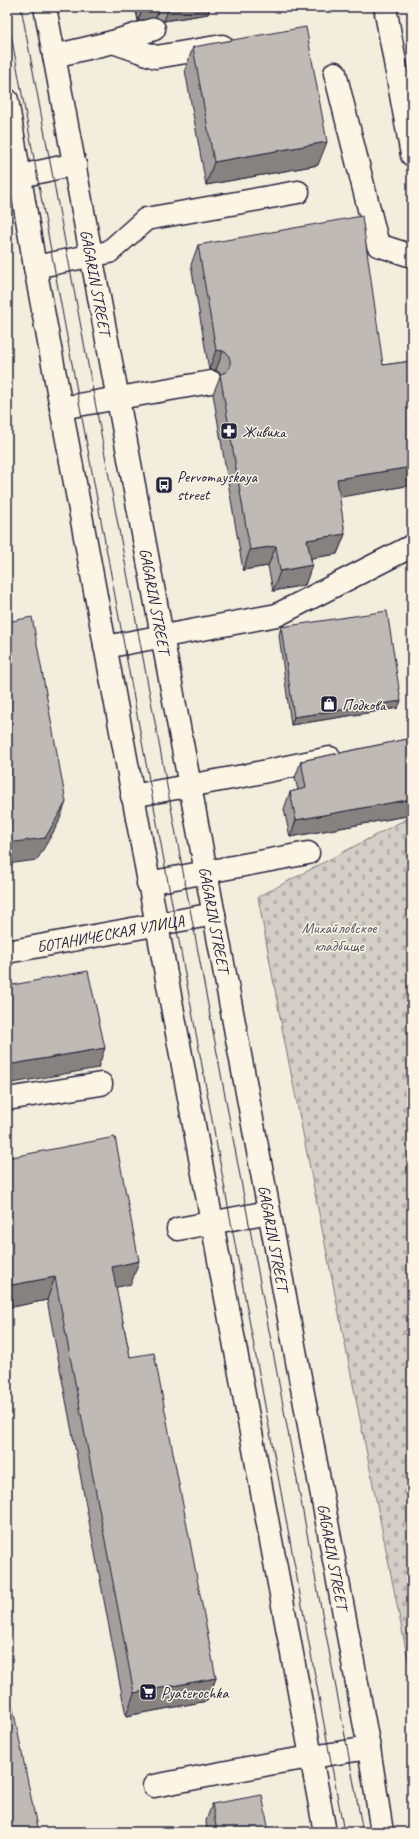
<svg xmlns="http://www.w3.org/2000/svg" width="419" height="1839" viewBox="0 0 419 1839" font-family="Caveat,sans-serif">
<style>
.cemetery{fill:url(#cemetery-stones);stroke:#7b7880}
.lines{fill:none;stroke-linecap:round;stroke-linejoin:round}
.minor-casing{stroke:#22223b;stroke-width:25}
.major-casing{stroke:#22223b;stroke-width:25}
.minor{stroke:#fcf5e5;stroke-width:22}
.major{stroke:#fcf5e5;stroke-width:22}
.tram{stroke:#22223b;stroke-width:1}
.wall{fill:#a4a09d;stroke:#22223b}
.shaded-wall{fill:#86827f;stroke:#22223b}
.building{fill:#bfbab6;stroke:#22223b}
.labels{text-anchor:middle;stroke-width:3;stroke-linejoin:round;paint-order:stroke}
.street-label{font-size:16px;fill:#22223b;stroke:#fcf5e5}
.poi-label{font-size:16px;fill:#22223b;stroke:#fcf5e5;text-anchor:start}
.park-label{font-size:16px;fill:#575665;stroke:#fcf5e5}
</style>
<defs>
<pattern id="cemetery-stones" width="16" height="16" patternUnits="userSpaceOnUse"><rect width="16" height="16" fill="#d4cfc6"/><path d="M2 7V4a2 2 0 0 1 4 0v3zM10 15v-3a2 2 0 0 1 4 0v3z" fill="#b6b1ab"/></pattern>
</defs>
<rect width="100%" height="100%" fill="#f3edde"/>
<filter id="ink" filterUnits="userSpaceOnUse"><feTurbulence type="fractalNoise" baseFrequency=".025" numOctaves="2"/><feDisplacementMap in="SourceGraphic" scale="8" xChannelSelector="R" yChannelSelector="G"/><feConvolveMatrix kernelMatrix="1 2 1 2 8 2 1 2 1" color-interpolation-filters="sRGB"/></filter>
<g filter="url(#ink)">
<path class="cemetery" d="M 412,816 L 412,1680 L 283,1033 L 258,897 Z"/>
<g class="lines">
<defs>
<g id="minor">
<path d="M 385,7 L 412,155"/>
<path d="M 113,42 L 154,29"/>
<path d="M 54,56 L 113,42 L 156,57 L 222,46"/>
<path d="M 335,73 L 378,245 L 412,256"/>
<path d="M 7,179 L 75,164"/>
<path d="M 35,267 L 109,252 L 146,219 L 298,192"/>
<path d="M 61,408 L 211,382"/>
<path d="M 105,647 L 277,615 L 412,546"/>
<path d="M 132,796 L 243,776 L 330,758"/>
<path d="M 148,883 L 308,853"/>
<path id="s1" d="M 7,952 L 214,914"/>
<path d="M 7,1099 L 101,1084"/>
<path d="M 178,1229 L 269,1212"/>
<path d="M 154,1786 L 274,1763 L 369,1748"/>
</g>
<g id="major">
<path id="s2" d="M 45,7 L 369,1748 L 382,1832"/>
<path d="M 7,100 L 35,267 L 325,1832"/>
</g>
</defs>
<use href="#minor" class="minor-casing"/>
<use href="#major" class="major-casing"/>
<use href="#minor" class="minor"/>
<use href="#major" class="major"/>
<path class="tram" d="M 21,7 L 363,1832
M 7,13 L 344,1832"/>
</g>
<path class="wall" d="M 135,7 L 210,7 L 208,14 L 164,21 L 156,17 L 138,21 Z
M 409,7 L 412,7 L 412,22 Z
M 193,47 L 318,165 L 206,185 L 185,70 Z
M 198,245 L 383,365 L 412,361 L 412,485 L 339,497 L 345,534 L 337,554 L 311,558 L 312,565 L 305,585 L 273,591 L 268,566 L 243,570 L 213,394 L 221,374 L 216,370 L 209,370 L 191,265 Z
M 281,627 L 398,708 L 291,725 L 279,635 Z
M 412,738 L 412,815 L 290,837 L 284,809 L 290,792 L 298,790 L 295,778 L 301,761 Z
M 7,1158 L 131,1284 L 116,1287 L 130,1357 L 216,1678 L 207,1701 L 126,1716 L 47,1300 L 7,1308 Z
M 212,1804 L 269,1832 L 207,1832 L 206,1821 Z"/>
<path class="shaded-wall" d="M 143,7 L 160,7 L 156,17 L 138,21 Z
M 169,7 L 210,7 L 208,14 L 164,21 Z
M 327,142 L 318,165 L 206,185 L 214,162 Z
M 216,350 L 223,351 L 216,370 L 209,370 Z
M 412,467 L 412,485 L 329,499 L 337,479 Z
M 345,534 L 337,554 L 300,560 L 307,540 Z
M 276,546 L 268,566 L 243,570 L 250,550 Z
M 312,565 L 305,585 L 273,591 L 280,571 Z
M 401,701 L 398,708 L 291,725 L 294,717 Z
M 412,799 L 412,815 L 290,837 L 296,820 Z
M 66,802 L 58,824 L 37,860 L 7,864 L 7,843 Z
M 105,1048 L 98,1068 L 7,1084 L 7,1065 Z
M 139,1261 L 131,1284 L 104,1290 L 112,1267 Z
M 55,1277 L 47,1300 L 7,1308 L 7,1298 L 12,1285 Z
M 216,1678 L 207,1701 L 126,1716 L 134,1693 Z"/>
<path class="building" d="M 306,27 L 327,142 L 214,162 L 193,47 Z
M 362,216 L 383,365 L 412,361 L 412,467 L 337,479 L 345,534 L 307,540 L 312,565 L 280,571 L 276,546 L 250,550 L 220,374 L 226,372 L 230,367 L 230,360 L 228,354 L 223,351 L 216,350 L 198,245 Z
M 387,611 L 401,701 L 294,717 L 281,627 Z
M 32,617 L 66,802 L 45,838 L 7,843 L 7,622 Z
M 412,738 L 412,799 L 296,820 L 290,792 L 306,788 L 301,761 Z
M 88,971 L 105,1048 L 7,1065 L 7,986 Z
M 115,1137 L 139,1261 L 112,1267 L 130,1357 L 154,1353 L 216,1678 L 134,1693 L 55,1277 L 12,1285 L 7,1261 L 7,1158 Z
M 7,1679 L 38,1832 L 7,1832 Z
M 262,1795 L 269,1832 L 217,1832 L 212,1804 Z"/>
</g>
<defs>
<symbol id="pharmacy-square" viewBox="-11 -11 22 22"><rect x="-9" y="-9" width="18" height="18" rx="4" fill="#22223b" stroke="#fcf5e5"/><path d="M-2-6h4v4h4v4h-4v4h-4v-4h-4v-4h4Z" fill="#fff"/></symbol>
<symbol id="bus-square" viewBox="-11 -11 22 22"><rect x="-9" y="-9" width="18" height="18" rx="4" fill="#22223b" stroke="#fcf5e5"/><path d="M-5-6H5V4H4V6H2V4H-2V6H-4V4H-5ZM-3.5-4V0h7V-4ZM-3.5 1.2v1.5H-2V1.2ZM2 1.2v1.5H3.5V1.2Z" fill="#fff"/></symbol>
<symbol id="shop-square" viewBox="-11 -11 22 22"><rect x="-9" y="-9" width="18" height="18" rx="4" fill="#22223b" stroke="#fcf5e5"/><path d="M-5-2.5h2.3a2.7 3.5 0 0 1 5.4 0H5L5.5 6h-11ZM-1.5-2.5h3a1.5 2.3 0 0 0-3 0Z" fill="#fff"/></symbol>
<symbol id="supermarket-square" viewBox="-11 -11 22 22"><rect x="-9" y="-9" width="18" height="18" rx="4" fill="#22223b" stroke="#fcf5e5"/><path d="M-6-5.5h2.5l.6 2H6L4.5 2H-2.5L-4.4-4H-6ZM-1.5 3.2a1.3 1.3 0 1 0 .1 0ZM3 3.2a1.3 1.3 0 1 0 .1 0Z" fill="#fff"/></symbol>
</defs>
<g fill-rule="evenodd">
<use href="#pharmacy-square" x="219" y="421" width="20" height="20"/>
<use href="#bus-square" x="154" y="475" width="20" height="20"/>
<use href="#shop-square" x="319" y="694" width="20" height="20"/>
<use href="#supermarket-square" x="138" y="1682" width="20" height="20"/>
</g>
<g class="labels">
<g class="street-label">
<text dy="6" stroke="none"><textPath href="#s2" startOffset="280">GAGARIN STREET</textPath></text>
<text dy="6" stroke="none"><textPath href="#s2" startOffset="604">GAGARIN STREET</textPath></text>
<text dy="6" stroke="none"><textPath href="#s2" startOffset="928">GAGARIN STREET</textPath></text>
<text dy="6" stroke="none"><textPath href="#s1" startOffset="105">БОТАНИЧЕСКАЯ УЛИЦА</textPath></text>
<text dy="6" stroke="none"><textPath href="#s2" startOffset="1252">GAGARIN STREET</textPath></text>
<text dy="6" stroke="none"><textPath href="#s2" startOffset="1576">GAGARIN STREET</textPath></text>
</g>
<g class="poi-label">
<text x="242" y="437">Живика</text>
<text x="177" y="482">Pervomayskaya<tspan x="177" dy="18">street</tspan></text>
<text x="342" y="710">Подкова</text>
<text x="161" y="1698">Pyaterochka</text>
</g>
<g class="park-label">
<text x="339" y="933">Михайловское<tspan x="339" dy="18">кладбище</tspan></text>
</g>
</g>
<rect width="419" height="1839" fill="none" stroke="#fcf5e5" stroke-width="24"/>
<rect x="12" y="12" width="395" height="1815" fill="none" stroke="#22223b" stroke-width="1.5" filter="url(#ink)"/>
</svg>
